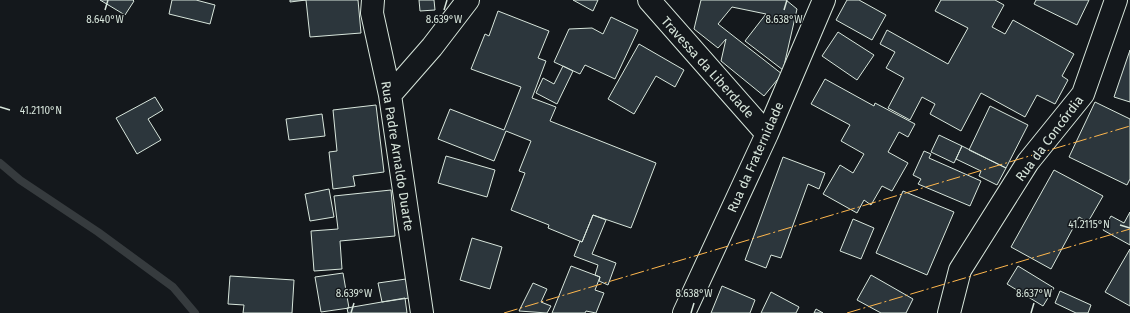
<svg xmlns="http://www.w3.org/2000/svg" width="1130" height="313" viewBox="0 0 1130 313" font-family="'Fira Sans',sans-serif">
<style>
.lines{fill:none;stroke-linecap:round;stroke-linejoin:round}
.stream{stroke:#363b3e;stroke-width:8}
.building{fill:#2c363c;stroke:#d8e6dc}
.minor-casing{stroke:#d8e6dc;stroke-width:24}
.minor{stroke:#14181c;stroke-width:22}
.power{stroke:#ffb74d;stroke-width:1;stroke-dasharray:14 3 2 3;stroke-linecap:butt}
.ticks{fill:none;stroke:#d8e6dc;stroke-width:1.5}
.labels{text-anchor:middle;stroke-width:3;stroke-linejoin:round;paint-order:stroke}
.street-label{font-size:13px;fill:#d8e6dc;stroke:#14181c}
.ticks-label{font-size:10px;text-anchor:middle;fill:#d8e6dc;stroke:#14181c;stroke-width:3;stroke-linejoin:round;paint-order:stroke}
</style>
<rect width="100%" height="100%" fill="#14181c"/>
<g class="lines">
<path class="stream" d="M 0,163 L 20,180 L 98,232 L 173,287 L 195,313"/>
</g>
<path class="building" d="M 100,0 L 133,0 L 134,1 L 125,15 Z
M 172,0 L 196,0 L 215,5 L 210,24 L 169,14 Z
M 290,0 L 358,0 L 361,33 L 310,37 L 306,0 L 290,2 Z
M 419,0 L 434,0 L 435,10 L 420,11 Z
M 573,0 L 598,0 L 593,11 Z
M 701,0 L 786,0 L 797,9 L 783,70 L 745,41 L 766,14 L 732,7 L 718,24 L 782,74 L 764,96 L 721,61 L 726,39 L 718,48 L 694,29 Z
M 847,0 L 859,0 L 886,15 L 872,40 L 836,20 Z
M 941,0 L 995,0 L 1004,5 L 992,27 L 1005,34 L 1013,20 L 1074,54 L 1062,76 L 1068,80 L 1055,104 L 1037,95 L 1025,117 L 981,93 L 961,131 L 930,114 L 935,104 L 922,97 L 910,120 L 888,108 L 904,78 L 886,68 L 895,52 L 880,44 L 887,30 L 948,64 L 968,28 L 935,11 Z
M 1036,0 L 1089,0 L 1077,25 L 1034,4 Z
M 498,11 L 549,31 L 538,58 L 546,61 L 532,98 L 556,107 L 550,121 L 656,163 L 631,228 L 593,215 L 582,242 L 548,228 L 549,225 L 511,210 L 525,173 L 519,171 L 531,141 L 506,131 L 494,161 L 438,139 L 450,109 L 504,130 L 521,87 L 471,69 L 485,34 L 489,36 Z
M 611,17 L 638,30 L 615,79 L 585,65 L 580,74 L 554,62 L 569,29 L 592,28 L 603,34 Z
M 838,32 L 874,55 L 857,80 L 822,56 Z
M 639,44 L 684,70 L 675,87 L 656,76 L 634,114 L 608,99 Z
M 1130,50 L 1130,102 L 1114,97 Z
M 563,66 L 573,71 L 557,104 L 536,93 L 543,78 L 554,84 Z
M 825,79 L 874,106 L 875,103 L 915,124 L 908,137 L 899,132 L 888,152 L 908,163 L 892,191 L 882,186 L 871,205 L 864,200 L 857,213 L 823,194 L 840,165 L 853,173 L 864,154 L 841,141 L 850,125 L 811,104 Z
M 155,97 L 163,110 L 148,119 L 161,140 L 137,154 L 116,118 Z
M 1095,102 L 1130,119 L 1130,179 L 1127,185 L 1069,157 Z
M 376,105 L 384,172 L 353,176 L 355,186 L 333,189 L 329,152 L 337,151 L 333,110 Z
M 990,106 L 1028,125 L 1006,168 L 969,150 Z
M 322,114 L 325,136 L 289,140 L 286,119 Z
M 939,135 L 962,146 L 954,163 L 931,152 Z
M 962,146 L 1006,168 L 997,185 L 979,176 L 981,171 L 956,159 Z
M 924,151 L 931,154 L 929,158 L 981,181 L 970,206 L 918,184 L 921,179 L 913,175 Z
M 446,156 L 495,170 L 487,197 L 438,183 Z
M 783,157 L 825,173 L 819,189 L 808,184 L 781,258 L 771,255 L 766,268 L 745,260 Z
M 1054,170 L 1103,196 L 1088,222 L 1079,217 L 1051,269 L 1011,247 Z
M 329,189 L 334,217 L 310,221 L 305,194 Z
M 391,190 L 395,236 L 340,241 L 342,269 L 314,271 L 311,231 L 338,229 L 334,196 Z
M 903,191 L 954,212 L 927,275 L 876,253 Z
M 1130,212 L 1130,245 L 1103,230 L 1111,216 L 1124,223 Z
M 593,215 L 606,220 L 592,254 L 616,263 L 608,285 L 599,281 L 600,277 L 595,275 L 598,265 L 574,256 L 580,241 L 582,242 Z
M 853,219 L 874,228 L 861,259 L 840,251 Z
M 472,238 L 502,247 L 490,289 L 460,280 Z
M 1130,249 L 1130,306 L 1105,292 Z
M 571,266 L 600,277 L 595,290 L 604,293 L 596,313 L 586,311 L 585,313 L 552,313 Z
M 1018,266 L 1054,288 L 1043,306 L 1007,284 Z
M 343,273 L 349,308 L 321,312 L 315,277 Z
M 871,275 L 913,299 L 906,313 L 881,313 L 857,300 Z
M 230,276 L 294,280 L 292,313 L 243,313 L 244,305 L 228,304 Z
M 406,279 L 409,298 L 382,302 L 378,283 Z
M 533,283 L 547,289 L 541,302 L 551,306 L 547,313 L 519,311 Z
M 722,286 L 755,300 L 750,313 L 711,313 Z
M 1060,291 L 1091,305 L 1088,313 L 1076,313 L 1055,303 Z
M 771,292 L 799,307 L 796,313 L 761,313 Z
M 405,298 L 407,313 L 348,313 L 347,308 Z
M 816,309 L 823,313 L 814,313 Z"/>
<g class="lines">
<defs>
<path id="minor" d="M 373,0 L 372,13 L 390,95 L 422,313
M 649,0 L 767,134
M 390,95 L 432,47 L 468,0
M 684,313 L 767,134 L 824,0
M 949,313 L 960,270 L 1028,162 L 1083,94 L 1116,0"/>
</defs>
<use href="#minor" class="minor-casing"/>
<use href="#minor" class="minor"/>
<path class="power" d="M 504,313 L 1130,126
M 847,313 L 1130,229"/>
</g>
<path class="ticks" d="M 105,10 L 108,0M 444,10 L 447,0M 784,10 L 787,0M 0,107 L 10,110M 1120,225 L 1130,228M 351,313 L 354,303M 691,313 L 694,303M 1031,313 L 1034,303"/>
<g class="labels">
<g class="street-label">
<text transform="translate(708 67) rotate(48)" y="5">Travessa da Liberdade</text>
<text transform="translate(1049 138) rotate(-53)" y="5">Rua da Concórdia</text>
<text transform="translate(398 156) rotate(81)" y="5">Rua Padre Arnaldo Duarte</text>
<text transform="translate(755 157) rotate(-66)" y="5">Rua da Fraternidade</text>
</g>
</g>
<g class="ticks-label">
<text x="105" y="23">8.640°W</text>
<text x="444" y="23">8.639°W</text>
<text x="784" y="23">8.638°W</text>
<text x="41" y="114">41.2110°N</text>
<text x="1089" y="228">41.2115°N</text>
<text x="354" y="297">8.639°W</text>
<text x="694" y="297">8.638°W</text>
<text x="1034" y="297">8.637°W</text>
</g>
</svg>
